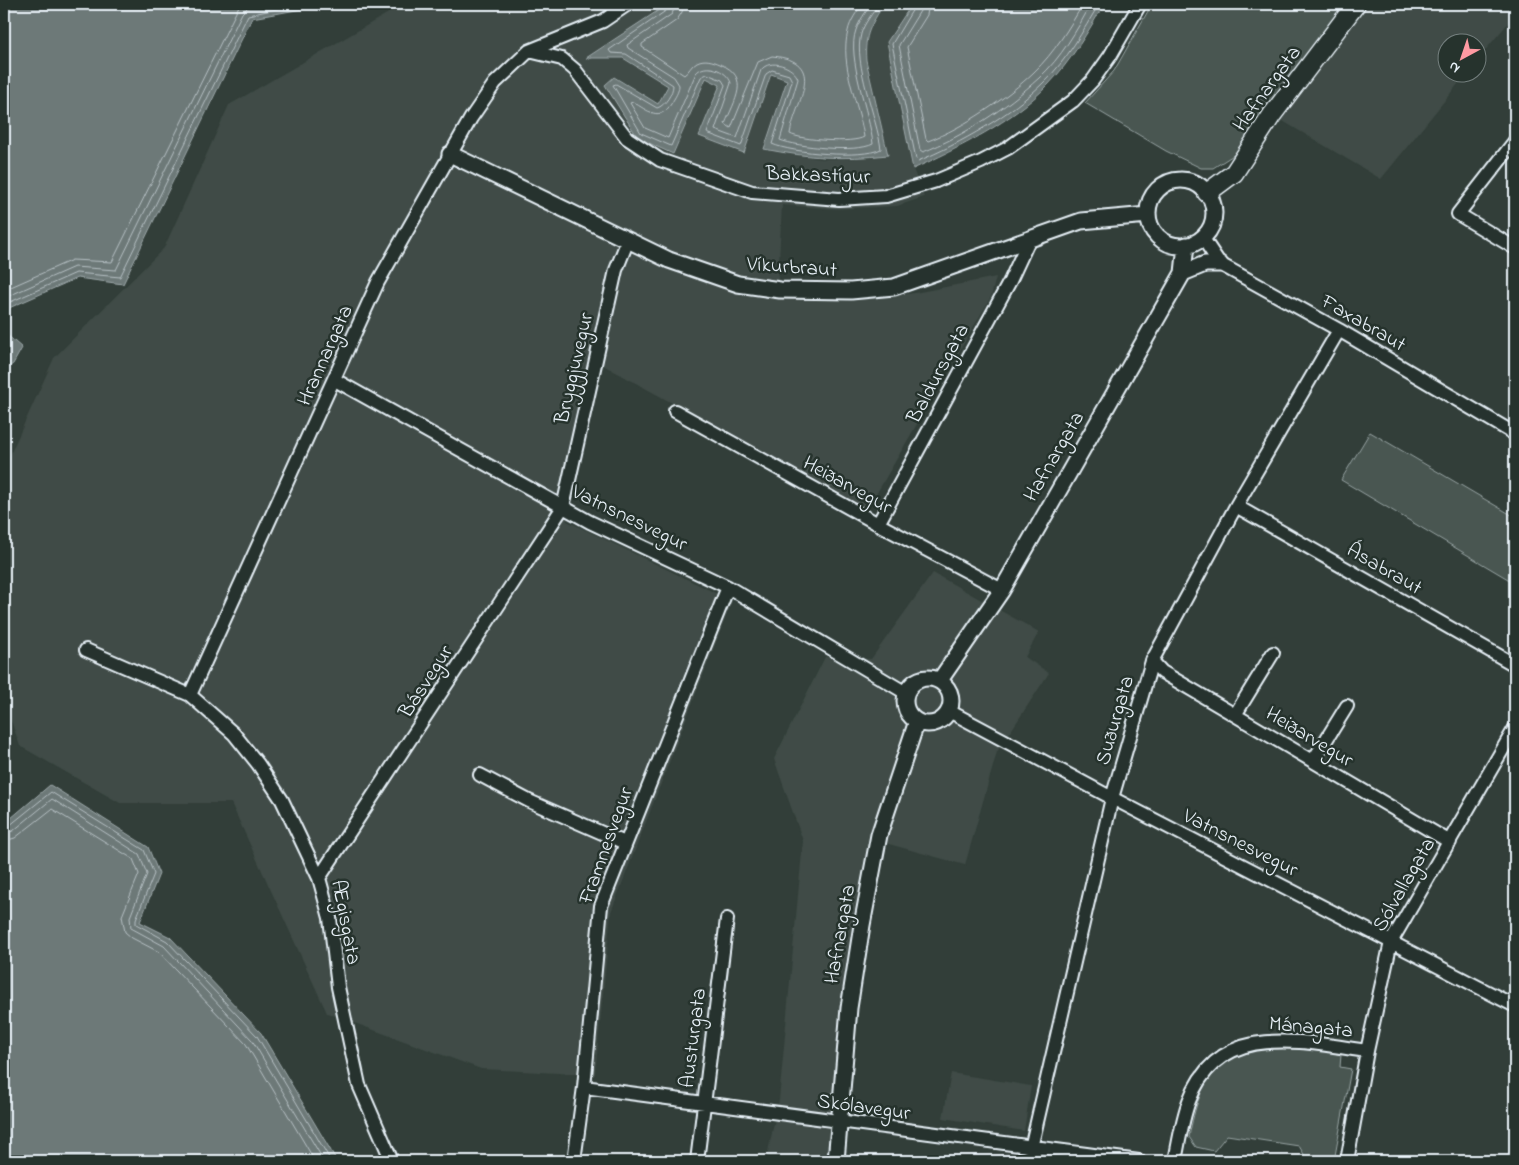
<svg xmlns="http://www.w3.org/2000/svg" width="1519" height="1165" viewBox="0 0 1519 1165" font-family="'Indie Flower',sans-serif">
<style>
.built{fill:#3f4b46}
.green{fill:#495651;stroke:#98a4a4}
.water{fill:#6d7978;stroke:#9ea9ab}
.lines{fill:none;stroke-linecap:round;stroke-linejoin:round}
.shore{stroke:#b7c1c5;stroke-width:1}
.minor-casing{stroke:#e8f1f8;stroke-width:16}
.tertiary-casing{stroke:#e8f1f8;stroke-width:19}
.secondary-casing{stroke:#e8f1f8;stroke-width:21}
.minor{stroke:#26332d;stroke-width:12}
.tertiary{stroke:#26332d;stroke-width:15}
.secondary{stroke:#26332d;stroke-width:18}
.labels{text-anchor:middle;stroke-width:5;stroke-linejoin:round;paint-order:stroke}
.street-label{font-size:21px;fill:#e8f1f8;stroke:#26332d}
</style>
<rect width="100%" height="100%" fill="#323e39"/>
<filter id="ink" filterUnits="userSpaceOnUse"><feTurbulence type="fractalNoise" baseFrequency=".02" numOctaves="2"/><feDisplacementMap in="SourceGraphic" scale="10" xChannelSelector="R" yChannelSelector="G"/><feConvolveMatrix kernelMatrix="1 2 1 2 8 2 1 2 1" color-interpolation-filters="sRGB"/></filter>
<g filter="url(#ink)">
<path class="built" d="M 404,4 L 668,4 L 587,57 L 623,58 L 669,87 L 658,104 L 615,77 L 606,85 L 638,138 L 673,154 L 706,78 L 720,84 L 771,74 L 787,80 L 764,149 L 821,159 L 856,158 L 888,154 L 866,60 L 866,35 L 884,4 L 912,4 L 887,42 L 913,169 L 924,197 L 897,206 L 837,209 L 782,205 L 777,298 L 853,300 L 915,293 L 996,277 L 991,297 L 867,510 L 603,365 L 567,521 L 732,601 L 611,912 L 595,1075 L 481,1069 L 327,1013 L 231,803 L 120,803 L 20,746 L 4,701 L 4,468 L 54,358 L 164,248 L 229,105 Z
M 1344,4 L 1515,4 L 1515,15 L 1477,60 L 1476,42 L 1446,42 L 1446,72 L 1467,73 L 1381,179 L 1264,110 Z
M 933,573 L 1039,632 L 1025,657 L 1049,673 L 997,752 L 965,865 L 885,843 L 856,998 L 840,1161 L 766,1161 L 779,1100 L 803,841 L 774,759 L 825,657 L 871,659 Z
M 951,1073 L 1031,1086 L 1024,1131 L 943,1118 Z"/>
<path class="green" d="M 1152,4 L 1344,4 L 1264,110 L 1235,154 L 1213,168 L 1201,168 L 1166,151 L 1085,103 L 1114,71 Z
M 1370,432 L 1515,517 L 1515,579 L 1513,582 L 1341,480 Z
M 1282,1046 L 1326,1051 L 1341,1055 L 1340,1067 L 1351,1069 L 1334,1161 L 1308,1161 L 1299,1146 L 1227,1135 L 1214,1151 L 1196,1147 L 1189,1137 C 1201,1075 1216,1052 1282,1046 Z"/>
<path class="water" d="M 4,4 L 330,4 L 252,18 L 123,284 L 77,278 L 9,308 L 6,334 L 22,348 L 13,364 L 4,370 Z
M 668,4 L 884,4 C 871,25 864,34 866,60 L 888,155 C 842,160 810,158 764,149 L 787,80 L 771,74 L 744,153 L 699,136 L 720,85 L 706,78 L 673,154 L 638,138 L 605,85 L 614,77 L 658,104 L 668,86 L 623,58 L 586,58 Z
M 912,4 L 1104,4 C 1088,32 1071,61 1048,85 C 1012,122 959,148 913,169 L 887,42 Z
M 50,785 L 148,847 L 159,874 L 140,922 L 170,937 L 261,1033 L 337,1161 L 4,1161 L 4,824 Z"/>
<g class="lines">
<path class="shore" d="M 670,4 L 667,10 L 609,50 L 611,53 L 626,54 L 673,85 C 673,93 665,106 657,108 L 616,84 L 613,85 L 641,133 L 671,146 L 701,77 L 707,74 L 722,80 L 725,85 L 707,133 L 741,146 L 766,74 L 772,70 L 789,75 L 792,81 L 772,144 C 792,153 862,159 881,149 C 877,118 853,63 861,34 C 864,23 873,13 879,4
M 676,4 L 672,14 L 627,45 L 628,48 L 674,77 L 679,85 C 679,92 675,97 671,104 C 660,122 648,111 633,102 L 630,103 L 645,128 L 668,138 L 696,73 C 705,62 727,70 731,83 L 715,130 L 737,138 L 761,70 C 770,58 794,66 798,79 L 780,140 C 798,147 856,153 873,144 C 870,114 846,57 856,30 C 859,21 866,12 871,4
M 684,4 L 682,12 L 677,20 L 642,44 L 642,47 L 684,75 C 689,72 691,65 697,62 C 705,58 713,61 720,64 C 752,77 734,101 725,124 L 731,128 L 758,62 L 772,56 C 829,61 795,102 790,134 C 801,140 853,144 864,137 C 859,103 839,65 848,31 C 850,21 857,12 862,4
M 916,4 L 892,44 L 916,159 L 918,161 C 960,144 1012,114 1044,82 C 1067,60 1083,31 1099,4
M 922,4 L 920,11 L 899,45 L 920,150 L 923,152 C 964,136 1006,108 1039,78 C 1061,58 1077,30 1091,4
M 929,4 L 927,15 L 907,47 L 926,139 L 928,141 C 963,128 1007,98 1034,72 C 1054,53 1069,28 1083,4
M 4,290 L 72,260 L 112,262 L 240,4
M 4,298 L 74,267 L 116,270 L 242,13 L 248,7 L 265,4
M 4,312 L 8,303 L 76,273 L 120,277 L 248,15 L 301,4
M 4,827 L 9,826 L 51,792 L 144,850 L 154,874 L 136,919 L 136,924 L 167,941 L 257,1036 L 331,1161
M 4,833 L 13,831 L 52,799 L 139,854 L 147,874 L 130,917 L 131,928 L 164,946 L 252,1040 L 324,1161
M 4,841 L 15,838 L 52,809 L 133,859 L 139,874 L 122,916 L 125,932 L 132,938 L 159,952 L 246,1044 L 315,1161"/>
<defs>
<path id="minor" d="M 529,51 L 562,59 L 575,70 L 627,138 L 660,160 L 752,192 L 839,199 L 886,196 L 936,181 L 981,162 L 1008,148 L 1055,114 L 1073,101 L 1093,80 L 1110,56 L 1140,4
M 1515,141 L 1458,214 L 1515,248
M 1202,237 L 1220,264 L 1339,330 L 1515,434
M 335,380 L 590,522 L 728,587 L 906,693
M 675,411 L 878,524 L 1002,590
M 1236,506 L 1515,665
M 878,524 L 1010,281 L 1029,240
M 86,650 L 190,695 L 378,282 L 471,118 L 495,83 L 529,51 L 603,21 L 628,4
M 1152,661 L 1162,672 L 1450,842
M 190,695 L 234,734 L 258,764 L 282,800 L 319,878 L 330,918 L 338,987 L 359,1085 L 392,1161
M 949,711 L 1112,798 L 1515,1006
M 1235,715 L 1273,653
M 1313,761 L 1347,706
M 480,775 L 529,801 L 625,843
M 319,878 L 563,507 L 616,270 L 628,240
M 584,1087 L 1139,1161
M 574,1161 L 584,1087 L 601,906 L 728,587
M 697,1161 L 727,919
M 1028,1161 L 1112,798 L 1152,661 L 1236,506 L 1339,330
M 1175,1161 C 1179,1141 1182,1120 1189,1101 C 1219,1020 1301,1042 1367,1051
M 1347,1161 L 1367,1051 L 1391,942 L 1515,728"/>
<path id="tertiary" d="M 450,154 L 669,260 L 738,284 L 780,290 L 851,291 L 894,287 L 1081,221 L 1148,215
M1148 213a33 33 0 1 1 66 0a33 33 0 1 1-66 0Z
M 1183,273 L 1205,264 L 1220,264
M905 701a23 23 0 1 1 46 0a23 23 0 1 1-46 0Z
M 940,680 L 1002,590 L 1183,273 L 1186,245
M 836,1161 L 849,1008 L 862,925 L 879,835 L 917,721"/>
<path id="secondary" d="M 1207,193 L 1234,173 L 1272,115 L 1356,4"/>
</defs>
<use href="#minor" class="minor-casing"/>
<use href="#tertiary" class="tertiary-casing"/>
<use href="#secondary" class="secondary-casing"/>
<use href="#minor" class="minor"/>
<use href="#tertiary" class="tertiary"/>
<use href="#secondary" class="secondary"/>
</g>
</g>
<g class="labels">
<g class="street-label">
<text transform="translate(1266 88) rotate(-54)" y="7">Hafnargata</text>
<text transform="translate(818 174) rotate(2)" y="7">Bakkastígur</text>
<text transform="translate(792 266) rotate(4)" y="7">Víkurbraut</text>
<text transform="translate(1364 322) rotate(30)" y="7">Faxabraut</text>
<text transform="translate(324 355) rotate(-66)" y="7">Hrannargata</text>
<text transform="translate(573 368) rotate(-77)" y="7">Bryggjuvegur</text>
<text transform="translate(937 373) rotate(-62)" y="7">Baldursgata</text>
<text transform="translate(1053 456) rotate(-60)" y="7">Hafnargata</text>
<text transform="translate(848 484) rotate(29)" y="7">Heiðarvegur</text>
<text transform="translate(630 517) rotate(26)" y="7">Vatnsnesvegur</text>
<text transform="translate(1385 568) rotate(30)" y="7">Ásabraut</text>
<text transform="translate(425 681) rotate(-57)" y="7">Básvegur</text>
<text transform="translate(1114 720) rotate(-74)" y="7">Suðurgata</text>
<text transform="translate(1310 736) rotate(31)" y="7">Heiðarvegur</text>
<text transform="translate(1241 842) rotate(27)" y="7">Vatnsnesvegur</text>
<text transform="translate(605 845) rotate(-70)" y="7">Framnesvegur</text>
<text transform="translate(1403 884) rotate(-60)" y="7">Sólvallagata</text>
<text transform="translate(347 922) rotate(79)" y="7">Ægisgata</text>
<text transform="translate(839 934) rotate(-80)" y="7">Hafnargata</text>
<text transform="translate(1311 1026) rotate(5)" y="7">Mánagata</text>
<text transform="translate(692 1038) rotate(-83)" y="7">Austurgata</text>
<text transform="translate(864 1106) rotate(8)" y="7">Skólavegur</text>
</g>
</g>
<rect width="1519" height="1165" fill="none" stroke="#26332d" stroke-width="20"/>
<rect x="10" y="10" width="1499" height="1145" fill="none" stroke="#e8f1f8" stroke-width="2" filter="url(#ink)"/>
<g transform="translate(1462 58) rotate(220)"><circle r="24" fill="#26332d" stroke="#747f7e"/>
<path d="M0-4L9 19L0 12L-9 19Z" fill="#ff9aa2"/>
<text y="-8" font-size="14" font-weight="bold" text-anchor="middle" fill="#e8f1f8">N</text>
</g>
</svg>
